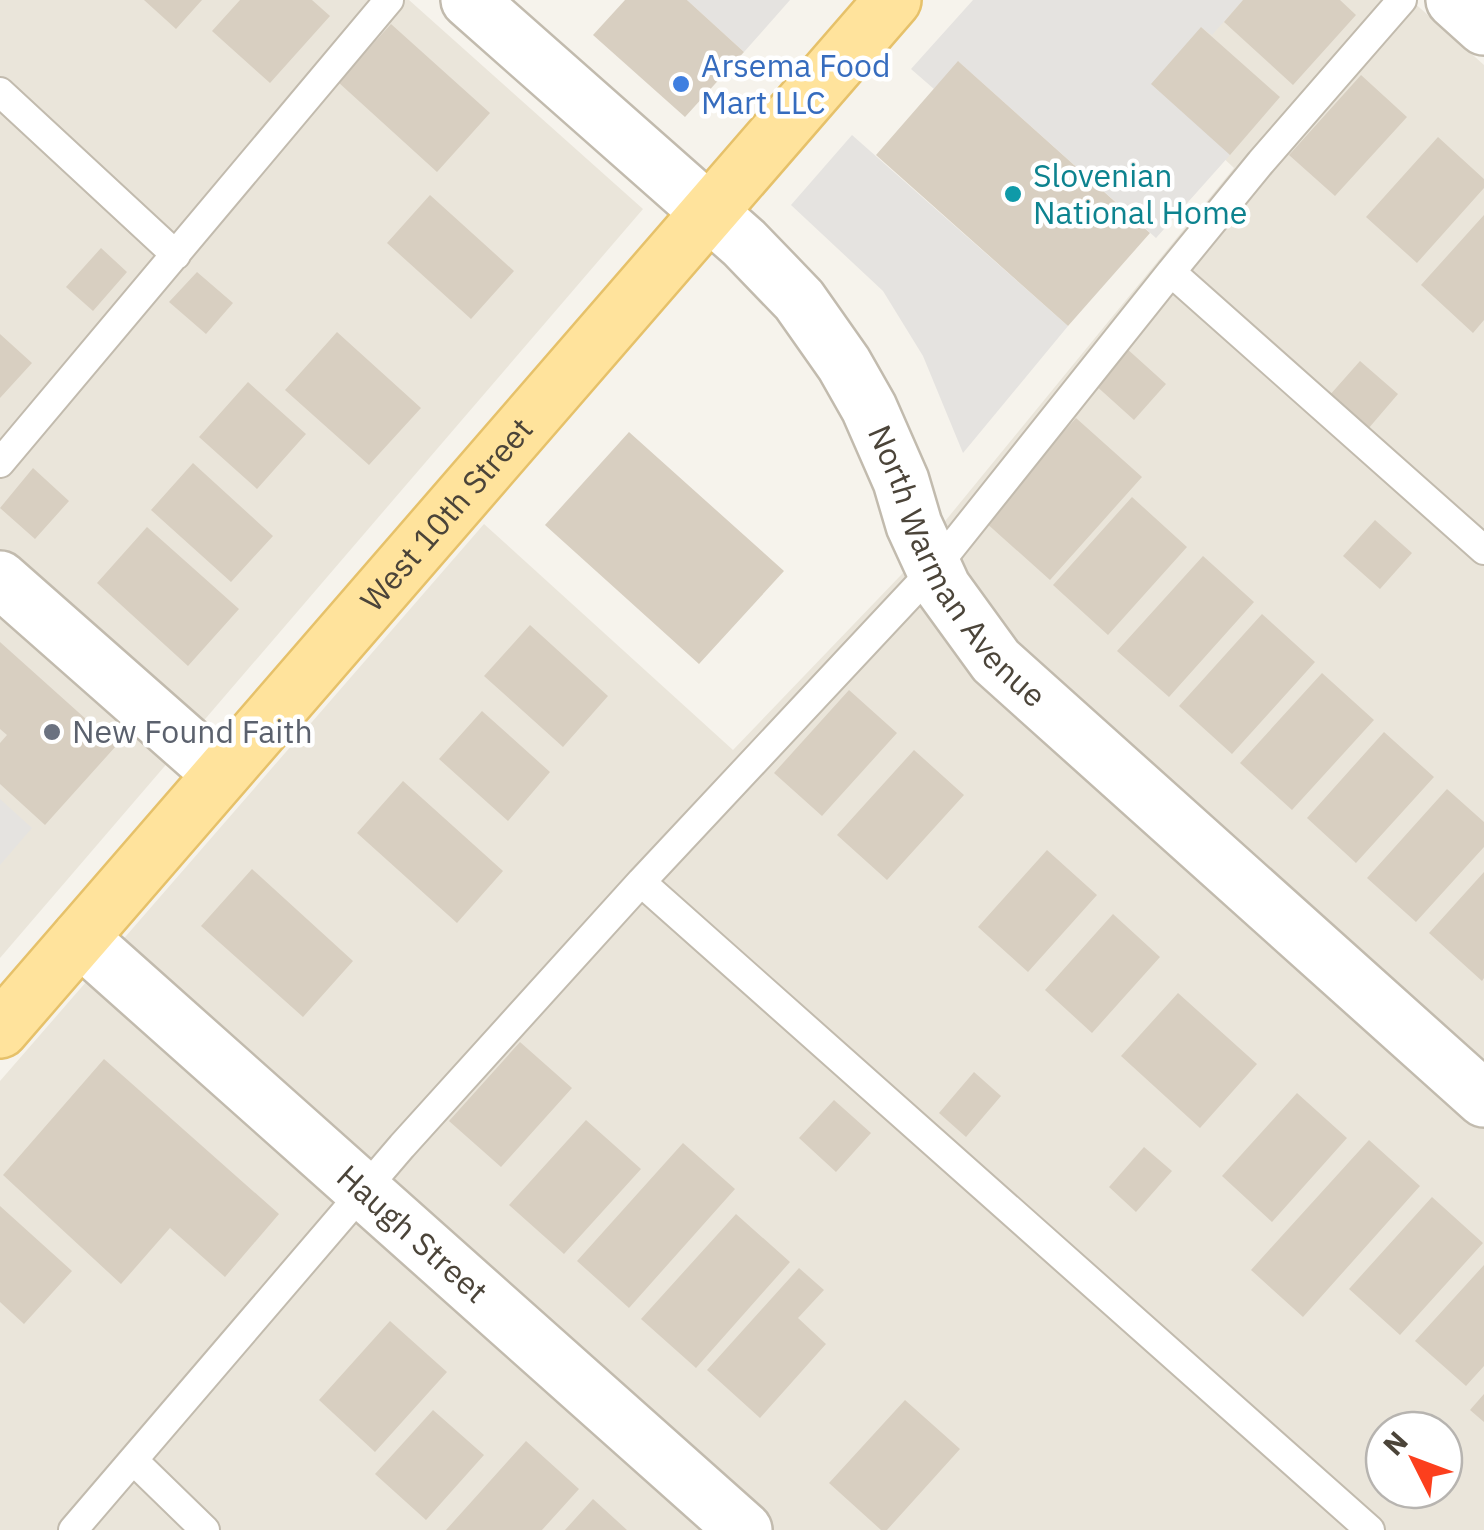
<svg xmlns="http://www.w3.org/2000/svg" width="1484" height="1530" viewBox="0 0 1484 1530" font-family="'IBM Plex Sans',sans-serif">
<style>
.residential{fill:#eae5da;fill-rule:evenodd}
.parking{fill:#e5e3e0}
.building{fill:#d8cfc1}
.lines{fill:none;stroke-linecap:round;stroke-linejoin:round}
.lane-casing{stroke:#c2bbae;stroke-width:32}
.street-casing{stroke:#c2bbae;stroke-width:60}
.primary-casing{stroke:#e6c16a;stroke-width:60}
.lane{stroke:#fff;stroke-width:28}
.street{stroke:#fff;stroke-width:55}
.primary{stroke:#ffe39c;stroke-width:55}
.shop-dot{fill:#3f7fe0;stroke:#fff;stroke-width:4}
.culture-dot{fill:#0f9aa8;stroke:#fff;stroke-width:4}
.worship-dot{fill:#6b7280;stroke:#fff;stroke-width:4}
.labels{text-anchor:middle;stroke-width:9;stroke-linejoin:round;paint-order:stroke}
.shop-label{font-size:32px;fill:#366cbe;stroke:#fff;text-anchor:start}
.culture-label{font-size:32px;fill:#0d838f;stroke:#fff;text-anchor:start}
.street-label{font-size:32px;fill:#4b4439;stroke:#fff}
.worship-label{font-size:32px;fill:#5b616d;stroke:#fff;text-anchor:start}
</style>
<rect width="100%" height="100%" fill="#f6f3ec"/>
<path class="residential" d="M 0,0 L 409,0 L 643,209 L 0,958 Z
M 1228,0 L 1411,0 L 1484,65 L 1484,1530 L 0,1530 L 0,1081 L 484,524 L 733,750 L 901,575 L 1234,168 L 1144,83 ZM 1384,1430 L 1444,1430 L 1444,1490 L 1384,1490 Z"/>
<path class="parking" d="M 687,0 L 790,0 L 744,52 Z
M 973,0 L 1243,0 L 1212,35 L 1201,27 L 1230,155 L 1156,238 L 959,62 L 934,89 L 911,69 Z
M 852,135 L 1068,326 L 963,453 L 923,356 L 883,291 L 791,205 Z
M 0,799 L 32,828 L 0,865 Z"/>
<path class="building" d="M 144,0 L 202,0 L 176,29 Z
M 240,0 L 312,0 L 330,16 L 270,83 L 212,31 Z
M 625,0 L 687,0 L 744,52 L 685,117 L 593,35 Z
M 1243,0 L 1340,0 L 1356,15 L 1293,85 L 1224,22 Z
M 391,24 L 490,113 L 437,172 L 338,82 Z
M 1201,27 L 1280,97 L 1230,155 L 1151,84 Z
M 958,61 L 1150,233 L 1068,326 L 876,155 Z
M 1361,75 L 1407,117 L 1335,196 L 1289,155 Z
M 1438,137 L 1484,179 L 1484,188 L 1417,263 L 1366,217 Z
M 430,195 L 514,271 L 471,319 L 387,243 Z
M 1484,215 L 1484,320 L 1473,333 L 1421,285 Z
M 101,248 L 127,272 L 93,311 L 66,287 Z
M 197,272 L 233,303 L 206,334 L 169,302 Z
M 337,332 L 421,408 L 369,465 L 285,390 Z
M 0,334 L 32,363 L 0,398 Z
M 1125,347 L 1166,384 L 1134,420 L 1093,383 Z
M 1360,361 L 1398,394 L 1368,429 L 1329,396 Z
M 248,382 L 306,434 L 257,489 L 199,437 Z
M 1076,418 L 1142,477 L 1050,580 L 984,521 Z
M 629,432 L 784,571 L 699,664 L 545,525 Z
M 193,463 L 273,536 L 231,582 L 151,510 Z
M 33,468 L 69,501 L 35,539 L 0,508 Z
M 1132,497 L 1187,547 L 1108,635 L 1053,585 Z
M 1375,520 L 1412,553 L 1380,589 L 1343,556 Z
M 147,527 L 239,609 L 188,666 L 97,583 Z
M 1203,556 L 1254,602 L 1169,697 L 1117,651 Z
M 1262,614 L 1315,662 L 1232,754 L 1179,706 Z
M 530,625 L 608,696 L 563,747 L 484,676 Z
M 0,642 L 116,746 L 45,825 L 0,784 L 0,743 L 7,735 L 0,729 Z
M 1322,673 L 1374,720 L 1292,810 L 1240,763 Z
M 849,690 L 897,733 L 822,816 L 774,773 Z
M 482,711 L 550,772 L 508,821 L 439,759 Z
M 1384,732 L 1434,777 L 1356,863 L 1307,818 Z
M 914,750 L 964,795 L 887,880 L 837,835 Z
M 403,781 L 503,871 L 457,923 L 357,833 Z
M 1447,789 L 1484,822 L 1484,847 L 1416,922 L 1367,878 Z
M 1047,850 L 1097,895 L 1028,972 L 978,927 Z
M 252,869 L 353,961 L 303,1017 L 201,926 Z
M 1484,872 L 1484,978 L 1482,981 L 1429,933 Z
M 1113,914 L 1160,957 L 1092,1033 L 1045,990 Z
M 1178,993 L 1257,1064 L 1200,1128 L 1121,1056 Z
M 520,1042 L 572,1088 L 501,1167 L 449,1121 Z
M 104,1059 L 279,1214 L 225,1277 L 170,1228 L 121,1284 L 3,1175 Z
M 974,1072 L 1001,1096 L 966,1137 L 939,1113 Z
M 1297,1093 L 1347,1138 L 1272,1222 L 1222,1176 Z
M 834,1100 L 871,1133 L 836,1172 L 799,1138 Z
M 586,1120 L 641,1169 L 564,1254 L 509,1205 Z
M 1369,1140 L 1420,1186 L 1303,1317 L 1251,1270 Z
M 683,1143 L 735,1189 L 629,1308 L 577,1261 Z
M 1144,1147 L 1172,1171 L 1136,1212 L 1109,1187 Z
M 1432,1197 L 1483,1243 L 1400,1335 L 1349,1289 Z
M 0,1206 L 72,1271 L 24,1324 L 0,1302 Z
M 736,1214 L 790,1262 L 696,1368 L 641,1319 Z
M 1484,1265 L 1484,1366 L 1466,1386 L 1415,1341 Z
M 799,1268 L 824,1290 L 798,1318 L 826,1344 L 760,1418 L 707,1370 Z
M 390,1321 L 447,1372 L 375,1452 L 319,1400 Z
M 1484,1394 L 1484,1422 L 1470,1410 Z
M 905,1400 L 960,1449 L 887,1530 L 881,1530 L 829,1483 Z
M 433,1410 L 484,1455 L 426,1520 L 375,1474 Z
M 526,1441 L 579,1489 L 542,1530 L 446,1530 Z
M 593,1499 L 627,1530 L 565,1530 Z"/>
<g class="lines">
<defs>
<path id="lane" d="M 0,92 L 176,255
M 1171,272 L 1261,162 L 1402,0
M 0,463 L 389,0
M 133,1460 L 205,1530
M 73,1530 L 402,1146 L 641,882
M 1370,1530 L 641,882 L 934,569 L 1171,272 L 1484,550"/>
<g id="street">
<path id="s1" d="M 469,0 L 744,243 L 799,300 L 844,364 L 869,408 L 901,481 L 914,525 L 943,588 L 996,661 L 1484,1099"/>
<path d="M 1454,0 L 1484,27"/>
<path d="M 0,579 L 221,774"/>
<path id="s2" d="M 80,938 L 744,1530"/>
</g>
<g id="primary">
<path id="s3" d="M 0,1030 L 893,0"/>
</g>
</defs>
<use href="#lane" class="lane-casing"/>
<use href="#street" class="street-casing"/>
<use href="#primary" class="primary-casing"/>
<use href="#lane" class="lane"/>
<use href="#street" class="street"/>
<use href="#primary" class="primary"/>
</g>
<circle class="shop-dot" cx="681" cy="84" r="10"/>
<circle class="culture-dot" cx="1013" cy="194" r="10"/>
<circle class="worship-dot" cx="52" cy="732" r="10"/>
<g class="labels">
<g class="shop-label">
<text x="701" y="77">Arsema Food<tspan x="701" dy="37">Mart LLC</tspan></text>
</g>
<g class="culture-label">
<text x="1033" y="187">Slovenian<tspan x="1033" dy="37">National Home</tspan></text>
</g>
<g class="street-label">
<text dy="11" stroke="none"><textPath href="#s3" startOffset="682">West 10th Street</textPath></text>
<text dy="11" stroke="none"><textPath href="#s1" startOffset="758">North Warman Avenue</textPath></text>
<text dy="11" stroke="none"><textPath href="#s2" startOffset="445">Haugh Street</textPath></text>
</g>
<g class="worship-label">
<text x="72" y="743">New Found Faith</text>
</g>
</g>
<g transform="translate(1414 1460) rotate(312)"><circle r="48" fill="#ffffff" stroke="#b7b4b0" stroke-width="2.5"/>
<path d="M0-8L18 38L0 25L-18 38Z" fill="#fc3f1d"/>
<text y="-15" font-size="28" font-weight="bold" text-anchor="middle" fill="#4b4439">N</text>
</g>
</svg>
